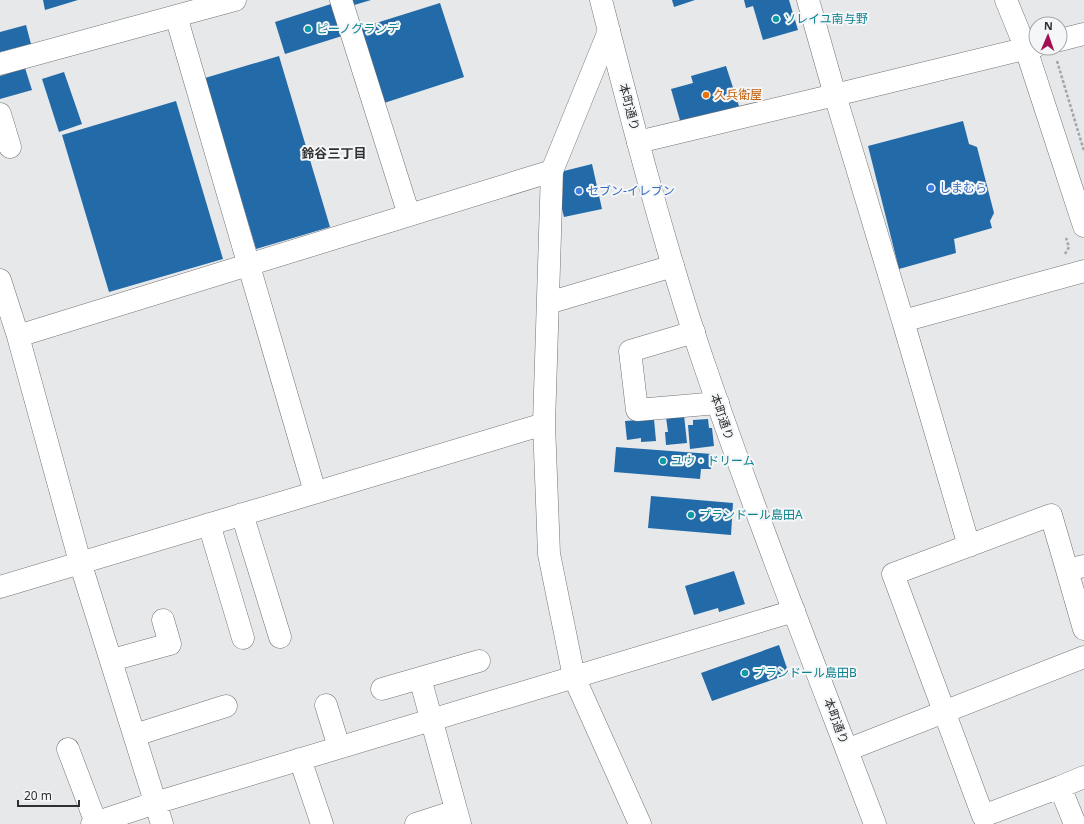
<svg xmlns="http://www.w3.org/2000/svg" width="1084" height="824" viewBox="0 0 1084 824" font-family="'Noto Sans','Noto Sans JP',sans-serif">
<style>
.building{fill:#226aa8}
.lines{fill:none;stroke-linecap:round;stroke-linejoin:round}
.minor-casing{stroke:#717375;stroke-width:23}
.major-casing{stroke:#717375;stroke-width:23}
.path{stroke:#a4a5a6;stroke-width:2.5;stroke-dasharray:3 2;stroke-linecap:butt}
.minor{stroke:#fff;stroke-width:22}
.major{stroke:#fff;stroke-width:22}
.culture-dot{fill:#0f9aa8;stroke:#f4f6f8;stroke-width:1.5}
.food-dot{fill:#e8710a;stroke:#f4f6f8;stroke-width:1.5}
.shop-dot{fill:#3f7fe0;stroke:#f4f6f8;stroke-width:1.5}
.labels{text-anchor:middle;stroke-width:4;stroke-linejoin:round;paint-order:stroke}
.culture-label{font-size:12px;fill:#0d838f;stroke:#f4f6f8;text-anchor:start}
.food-label{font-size:12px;fill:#c56008;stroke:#f4f6f8;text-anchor:start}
.street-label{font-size:12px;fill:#2f3030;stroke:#f4f6f8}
.shop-label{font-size:12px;fill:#366cbe;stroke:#f4f6f8;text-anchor:start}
.neighbourhood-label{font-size:13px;font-weight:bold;fill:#2f3030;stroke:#f4f6f8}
</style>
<rect width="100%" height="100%" fill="#e7e8ea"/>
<path class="building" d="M 43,0 L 78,0 L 45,10 Z
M 349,0 L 371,0 L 351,6 Z
M 672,0 L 695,0 L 674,7 Z
M 744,0 L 789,0 L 798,30 L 763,40 L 753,6 L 746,8 Z
M 440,3 L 464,77 L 381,104 L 357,29 Z
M 331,4 L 342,36 L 285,54 L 275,22 Z
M 26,25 L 31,44 L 0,52 L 0,32 Z
M 279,56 L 330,227 L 256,249 L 205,78 Z
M 726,66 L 739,106 L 681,124 L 671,89 L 693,83 L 691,76 Z
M 25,68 L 32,90 L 0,99 L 0,76 Z
M 64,72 L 82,124 L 59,132 L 42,79 Z
M 176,101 L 223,259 L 109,292 L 62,135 Z
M 963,121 L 969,144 L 977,147 L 994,213 L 990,221 L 992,228 L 954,239 L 956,253 L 899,269 L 868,146 Z
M 592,164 L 602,209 L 564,217 L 559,197 L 560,172 Z
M 684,415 L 687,443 L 666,445 L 665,432 L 668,432 L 666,417 Z
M 654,419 L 656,441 L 641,442 L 641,438 L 627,440 L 625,421 Z
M 708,419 L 709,428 L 712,428 L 714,446 L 690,449 L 688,425 L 693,425 L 693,420 Z
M 616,447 L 712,454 L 711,469 L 701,469 L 700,479 L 614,472 Z
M 651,496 L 733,503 L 731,535 L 648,528 Z
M 734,571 L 745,604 L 719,612 L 718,608 L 694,615 L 685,586 Z
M 779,645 L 789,674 L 712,701 L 701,673 Z"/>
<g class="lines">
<defs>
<path id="minor" d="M 341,0 L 409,215
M 808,0 L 835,95 L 1036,46
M 1006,0 L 1026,49 L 1084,226
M 176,16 L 315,492
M 609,31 L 552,171 L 544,424 L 549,554 L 574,677 L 640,824
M 1060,40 L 1084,34
M 0,64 L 235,0
M 0,114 L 10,147
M 638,142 L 835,95 L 903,321 L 1084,271
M 0,280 L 18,336 L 80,562 L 162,824
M 548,303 L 673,266
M 903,321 L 969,546
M 694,332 L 630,351 L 637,410 L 718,403
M 18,336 L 552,171
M 242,514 L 280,637
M 209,524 L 243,638
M 1084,566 L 1067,570 L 1084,629
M 1067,570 L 1051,515 L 893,574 L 983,816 L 1060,787 L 1084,777
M 0,587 L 544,424
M 112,660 L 170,644 L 163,620
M 420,678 L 460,824
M 382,689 L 479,661
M 326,705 L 339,747
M 135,735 L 226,706
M 68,749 L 96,823
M 847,750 L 1084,657
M 300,759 L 322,824
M 1060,787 L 1075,824
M 92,824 L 155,803 L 794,611
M 416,824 L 456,811"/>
<path id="major" d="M 601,0 C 631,117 661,234 699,349 C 753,509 815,666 875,824"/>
</defs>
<use href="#minor" class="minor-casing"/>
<use href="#major" class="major-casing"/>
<path class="path" d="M 1057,61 L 1084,151
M 1065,254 L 1069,247 L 1066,238"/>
<use href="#minor" class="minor"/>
<use href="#major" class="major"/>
</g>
<g class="culture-dot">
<circle cx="776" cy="19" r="4"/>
<circle cx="308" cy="29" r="4"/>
<circle cx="663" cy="461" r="4"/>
<circle cx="691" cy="515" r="4"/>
<circle cx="745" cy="673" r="4"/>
</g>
<circle class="food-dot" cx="706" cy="95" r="4"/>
<g class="shop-dot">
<circle cx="931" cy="188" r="4"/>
<circle cx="579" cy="191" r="4"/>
</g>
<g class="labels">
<g class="culture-label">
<text x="784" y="23">ソレイユ南与野</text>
<text x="316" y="33">ピーノグランデ</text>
<text x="671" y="465">ユウ・ドリーム</text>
<text x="699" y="519">プランドール島田A</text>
<text x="753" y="677">プランドール島田B</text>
</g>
<g class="food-label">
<text x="714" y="99">久兵衛屋</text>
</g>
<g class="street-label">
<text transform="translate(629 107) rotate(75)" y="4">本町通り</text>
<text transform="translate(722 417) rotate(71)" y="4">本町通り</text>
<text transform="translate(836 721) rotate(69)" y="4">本町通り</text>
</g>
<g class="shop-label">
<text x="939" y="192">しまむら</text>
<text x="587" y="195">セブン-イレブン</text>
</g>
<g class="neighbourhood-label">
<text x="334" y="158">鈴谷三丁目</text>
</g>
</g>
<g transform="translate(1048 36) rotate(2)"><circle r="19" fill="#f4f6f8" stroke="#a5a7a8"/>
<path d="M0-3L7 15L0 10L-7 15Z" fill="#a20f53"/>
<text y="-6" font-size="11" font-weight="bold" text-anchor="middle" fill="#2f3030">N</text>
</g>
<path d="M18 800v6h61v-6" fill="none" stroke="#2f3030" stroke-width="2"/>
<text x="24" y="800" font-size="12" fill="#2f3030" stroke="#f4f6f8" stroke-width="3" paint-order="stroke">20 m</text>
</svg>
